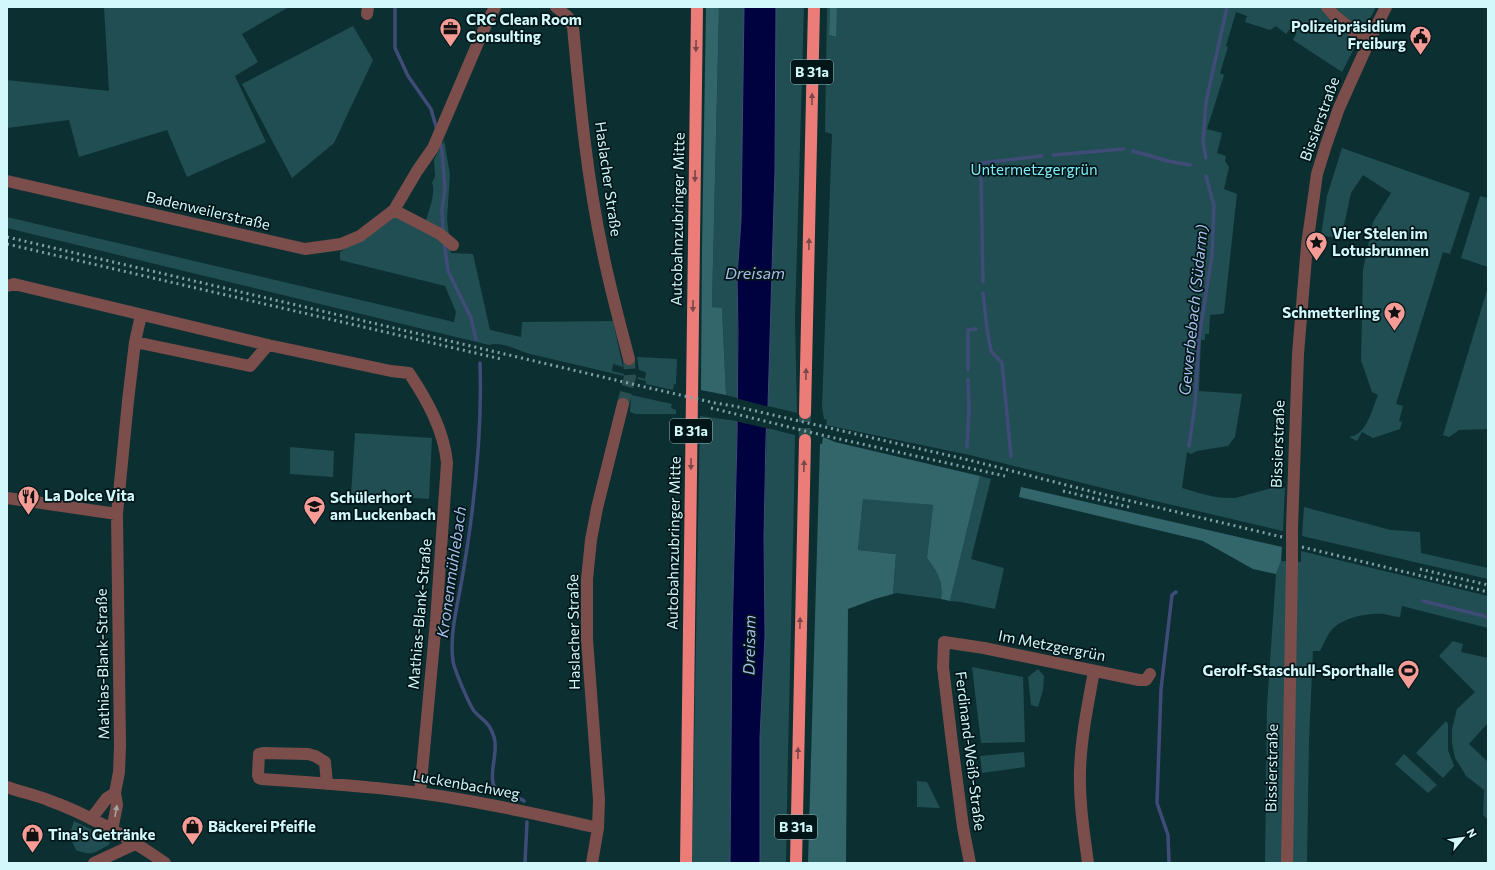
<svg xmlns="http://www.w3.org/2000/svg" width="1495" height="870" viewBox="0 0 1495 870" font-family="Commissioner,sans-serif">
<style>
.green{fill:#214e52}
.forest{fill:#32666b}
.water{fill:#00023f;stroke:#3f4c78}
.pier{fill:#0c2f32}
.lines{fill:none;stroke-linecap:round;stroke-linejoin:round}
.stream{stroke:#3f4c78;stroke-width:3.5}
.minor-tunnel{stroke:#2a4d50;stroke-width:12;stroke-dasharray:12 6;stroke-linecap:butt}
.highway-tunnel{stroke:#2a4d50;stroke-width:12;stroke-dasharray:12 6;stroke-linecap:butt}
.minor{stroke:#7c4e4b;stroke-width:12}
.highway{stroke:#ec7c77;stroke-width:12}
.rail{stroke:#7fa4a8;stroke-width:3;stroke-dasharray:2 4;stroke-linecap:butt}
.minor-bridge{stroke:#7c4e4b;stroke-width:12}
.oneway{fill:#764948}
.oneway2{fill:#a7a3a4}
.labels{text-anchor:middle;stroke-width:3.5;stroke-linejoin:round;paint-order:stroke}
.shield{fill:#011618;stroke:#93b4b8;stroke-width:1}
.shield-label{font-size:14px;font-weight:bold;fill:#d2f8fc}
.poi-label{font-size:15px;font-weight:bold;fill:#d2f8fc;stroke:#011618;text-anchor:start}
.street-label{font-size:15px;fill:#d2f8fc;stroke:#011618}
.park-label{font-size:15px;fill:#7fecf7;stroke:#011618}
.water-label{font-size:16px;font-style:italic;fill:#a8beea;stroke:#011618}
</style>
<rect width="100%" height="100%" fill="#0c2f32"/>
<path class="green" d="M 104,7 L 289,7 L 242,34 L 258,62 L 235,76 L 266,142 L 187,177 L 167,130 L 79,157 L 69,120 L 7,128 L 7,80 L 109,91 Z
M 719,7 L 744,7 L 741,220 L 737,277 L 737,398 L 726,395 L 722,309 L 712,307 Z
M 776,7 L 804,7 L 795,318 L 797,413 L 768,406 L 775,170 Z
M 827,7 L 830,7 L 829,35 L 835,37 L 837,7 L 1321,7 L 1331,19 L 1359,39 L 1342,72 L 1293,40 L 1296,34 L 1290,29 L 1286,34 L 1276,26 L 1270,30 L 1245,22 L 1247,16 L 1236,12 L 1226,46 L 1228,47 L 1220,73 L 1224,75 L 1207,129 L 1222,133 L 1217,153 L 1226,156 L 1225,161 L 1229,167 L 1224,189 L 1237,194 L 1224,313 L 1222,314 L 1210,315 L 1209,334 L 1205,334 L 1205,340 L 1201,340 L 1199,391 L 1242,394 L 1235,437 L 1228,446 L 1197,451 L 1191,454 L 1187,452 L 1182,488 C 1199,493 1216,499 1235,498 L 1279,486 L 1285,488 L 1283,531 L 1151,500 L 974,456 L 826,425 L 827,420 L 824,419 L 822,407 L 832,134 L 825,132 Z
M 1335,7 L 1376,7 L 1365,28 L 1348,20 Z
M 353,26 L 373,60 L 334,143 L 292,178 L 242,84 Z
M 444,140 L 450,174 L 447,219 L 451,253 L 473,254 L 490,330 L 521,337 L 522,322 L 613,321 L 623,367 L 613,364 L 612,371 L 624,374 L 624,376 L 526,353 C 516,349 500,341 489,345 L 7,228 L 7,217 L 454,322 L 456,312 L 445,286 L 340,260 L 340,252 L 372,233 L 393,216 L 426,220 C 429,211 436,192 432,183 L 435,176 L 434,160 Z
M 1342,148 L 1470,193 L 1450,254 L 1443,252 L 1396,404 L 1403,406 L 1399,421 L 1443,435 L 1488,287 L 1488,429 L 1458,430 L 1458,431 L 1449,437 L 1402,422 L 1400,429 L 1373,438 L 1362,432 L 1357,441 L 1349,437 C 1367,435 1372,409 1378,395 L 1372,392 L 1361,360 L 1363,270 L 1373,222 L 1391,193 L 1363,175 L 1351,193 L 1341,239 L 1321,235 L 1327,196 Z
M 1480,196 L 1488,198 L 1488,267 L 1461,258 Z
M 637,357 L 677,359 L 676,384 L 674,384 L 673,390 L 646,384 L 646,381 L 638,379 L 638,377 L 645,379 L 646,372 L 639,370 Z
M 631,395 L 672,404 L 671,408 L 676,410 L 676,414 L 636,414 L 630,412 Z
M 700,416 L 737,421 L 732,636 L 730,863 L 692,863 Z
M 767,428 L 795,435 C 793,578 788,720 786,863 L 760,863 L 760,737 L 765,636 L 764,536 Z
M 355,433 L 432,438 L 429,499 L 351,494 Z
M 290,447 L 334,451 L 333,477 L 290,474 Z
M 980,476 L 991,479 L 971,559 L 1004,568 L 995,609 L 961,602 L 950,601 Z
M 863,498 L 933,505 L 927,558 C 938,574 943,579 941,599 L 896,593 L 893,594 L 896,554 L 858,550 Z
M 1304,507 L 1391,530 L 1420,532 L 1421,553 L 1488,568 L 1488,579 L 1302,536 Z
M 1301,551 L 1488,596 L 1488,628 L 1402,606 L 1400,617 C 1394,617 1390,615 1384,614 C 1369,612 1339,618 1330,632 C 1326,638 1323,645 1320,651 L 1313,651 L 1309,741 L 1307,863 L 1265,863 L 1267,706 L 1276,574 L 1281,561 L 1301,562 Z
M 1453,641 L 1463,644 L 1461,652 L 1488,658 L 1488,723 L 1469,744 L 1488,762 L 1488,820 L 1483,815 L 1484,790 L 1466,776 L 1462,769 L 1455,758 L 1452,743 L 1452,729 L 1457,709 L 1475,692 L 1439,656 Z
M 972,667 L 1023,677 L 1025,742 L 981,743 Z
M 1038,669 L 1044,676 L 1043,690 L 1038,707 L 1031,705 L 1028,677 Z
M 1446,721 L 1448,724 L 1448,750 L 1454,766 L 1443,778 L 1416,753 Z
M 1024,752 L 1025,767 L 982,773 L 980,756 Z
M 1404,754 L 1437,785 L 1428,793 L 1395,764 Z
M 917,781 L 927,782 L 940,808 L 917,807 Z
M 74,821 L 109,838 L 110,841 L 109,845 C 94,852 93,857 76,850 C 70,837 69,835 74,821 Z"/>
<path class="forest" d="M 706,7 L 719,7 L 712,307 L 722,308 L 726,395 L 701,390 L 702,249 Z
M 830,7 L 837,7 L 836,37 L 829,35 Z
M 823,437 L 835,442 L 980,476 L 950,601 L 941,599 C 943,579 938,574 927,558 L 933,505 L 863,499 L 858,550 L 896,554 L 893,594 L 875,599 L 848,609 L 846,863 L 808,863 L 820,444 L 822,444 Z
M 1021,487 L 1282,547 L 1281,561 L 1276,574 L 1253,569 L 1203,541 L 1195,539 L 1019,497 Z"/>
<path class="water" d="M 744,7 L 776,7 L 775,170 L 768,406 L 766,436 L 764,536 L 765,636 L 760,737 L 760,863 L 730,863 L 732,636 L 737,436 L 738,332 L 737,277 L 741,220 Z"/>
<path class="pier" d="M 735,398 L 770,407 L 769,429 L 735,421 Z"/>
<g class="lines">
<path class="stream" d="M 395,7 L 395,48 L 408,76 L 431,109 L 437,130
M 440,142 L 442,152 L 445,188 L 442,210 L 443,233
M 1133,151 L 1168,161 L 1190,165
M 1053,155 L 1124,149
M 1206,158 L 1203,142 L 1206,102 L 1227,7
M 982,163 L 1042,156
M 981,177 L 983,282
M 444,241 L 448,271 L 471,318 L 476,339
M 983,293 L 987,329 L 991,351 L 1002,363 L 1011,456
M 480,363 C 482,420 477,478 469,535 C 466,555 463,575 459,595 C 455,616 450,639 453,661 C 454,669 469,704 474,711 C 479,717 485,720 489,726 C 491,729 493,734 494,737 C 500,752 484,782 499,792 C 507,798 516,795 524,801
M 968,370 L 968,330 L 976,329
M 1189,446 L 1195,404 L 1199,338 L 1212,255 L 1214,206 L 1206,176
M 967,447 L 969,409 L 968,379
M 1423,601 L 1488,617
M 525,863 L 527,822
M 1169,863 L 1168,835 L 1157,803 L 1161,689 L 1172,595 L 1176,592"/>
<path class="minor-tunnel" d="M 623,404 L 630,377 L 629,359"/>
<path class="highway-tunnel" d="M 805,440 L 805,413"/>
<path class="minor" d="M 556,7 L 568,17 L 573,27 C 580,103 587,179 603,253 C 610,288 620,324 629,359
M 1327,7 L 1335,16 L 1352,30 L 1371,37
M 367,14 L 368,7
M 7,181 L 305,249 L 341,244 L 360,236 L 394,210 L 417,171 L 433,148 L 483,31 L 495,7
M 394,210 L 440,234 L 453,245
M 7,286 L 14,284 L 268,345 L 391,371 L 409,373 C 427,400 444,430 447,463 L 436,621 L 420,793
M 135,342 L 250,366 L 268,345
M 7,498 L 117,514
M 1292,528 L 1298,354 L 1307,245 L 1317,174 L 1326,145 L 1339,108 L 1371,37 L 1386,7
M 327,784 L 325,762 L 315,756 L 308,754 L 263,753 L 259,754 L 258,775 L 259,778 L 262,779 C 309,782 357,785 404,791 C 470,799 534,813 598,828
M 7,787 C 21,792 35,795 48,800 C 90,815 129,838 165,863
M 91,819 L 107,798 L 115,793
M 112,830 L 117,805 L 115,793 L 119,772 L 120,746 L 117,514 L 128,401 L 135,342 L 141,315
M 94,863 L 135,844
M 592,863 L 598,828 L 599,800 L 587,639 L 587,579 L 591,540 L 597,508 L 623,404
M 970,863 L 963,827 L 952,743 L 943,667 L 944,642 L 984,648 L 1139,680 L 1146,680 L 1150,674
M 1088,863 C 1084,833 1079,802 1080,771 C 1081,737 1088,704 1094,671
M 1287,863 L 1292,562"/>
<path class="highway" d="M 805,413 L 814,7
M 686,863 L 697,7
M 796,863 L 805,440"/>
<path class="rail" d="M 7,237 L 645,387 L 715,403 L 734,406 L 973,461 L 1097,493 L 1282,537
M 7,244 L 501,359
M 711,408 L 826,436 L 1005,476
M 1063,491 L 1129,507
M 1302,547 L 1488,592
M 1420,569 L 1488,585"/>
<path class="minor-bridge" d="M 1292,562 L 1292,528"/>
</g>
<defs><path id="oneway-solid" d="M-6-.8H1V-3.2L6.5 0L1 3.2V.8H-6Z"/></defs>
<g class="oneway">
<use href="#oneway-solid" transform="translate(696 46) rotate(91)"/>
<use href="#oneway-solid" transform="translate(812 99) rotate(-89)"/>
<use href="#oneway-solid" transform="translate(695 176) rotate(91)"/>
<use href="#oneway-solid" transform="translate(809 244) rotate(-89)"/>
<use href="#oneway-solid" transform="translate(693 306) rotate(91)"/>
<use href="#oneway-solid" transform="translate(806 374) rotate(-89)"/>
<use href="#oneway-solid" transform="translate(691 464) rotate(91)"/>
<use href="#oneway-solid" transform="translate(804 466) rotate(-88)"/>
<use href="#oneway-solid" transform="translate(800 623) rotate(-89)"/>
<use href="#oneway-solid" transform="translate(798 753) rotate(-89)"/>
</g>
<use class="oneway2" href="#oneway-solid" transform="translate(116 811) rotate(-80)"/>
<defs>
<symbol id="office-pin" viewBox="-11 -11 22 30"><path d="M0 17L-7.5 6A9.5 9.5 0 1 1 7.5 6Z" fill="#f59c96" stroke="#011618"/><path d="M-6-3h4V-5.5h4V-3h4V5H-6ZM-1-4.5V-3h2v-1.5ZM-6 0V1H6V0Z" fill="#111"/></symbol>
<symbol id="civic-pin" viewBox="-11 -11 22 30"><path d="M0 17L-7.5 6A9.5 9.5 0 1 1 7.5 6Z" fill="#f59c96" stroke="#011618"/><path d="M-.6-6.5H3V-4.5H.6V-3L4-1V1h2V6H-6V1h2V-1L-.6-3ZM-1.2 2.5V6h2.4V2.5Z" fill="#111"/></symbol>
<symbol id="sight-pin" viewBox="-11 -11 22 30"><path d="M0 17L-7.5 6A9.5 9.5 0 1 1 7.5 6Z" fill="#f59c96" stroke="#011618"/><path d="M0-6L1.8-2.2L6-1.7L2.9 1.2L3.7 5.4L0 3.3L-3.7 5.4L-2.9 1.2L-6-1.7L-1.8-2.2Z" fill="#111"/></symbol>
<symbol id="restaurant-pin" viewBox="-11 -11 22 30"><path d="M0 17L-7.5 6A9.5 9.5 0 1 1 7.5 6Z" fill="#f59c96" stroke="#011618"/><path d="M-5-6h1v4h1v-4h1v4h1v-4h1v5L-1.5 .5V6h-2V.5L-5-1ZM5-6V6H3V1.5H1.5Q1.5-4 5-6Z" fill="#111"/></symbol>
<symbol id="school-pin" viewBox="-11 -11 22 30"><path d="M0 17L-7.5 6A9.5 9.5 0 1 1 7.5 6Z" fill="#f59c96" stroke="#011618"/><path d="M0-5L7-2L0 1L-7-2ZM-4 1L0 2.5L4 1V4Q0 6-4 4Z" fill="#111"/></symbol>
<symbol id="stadium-pin" viewBox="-11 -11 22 30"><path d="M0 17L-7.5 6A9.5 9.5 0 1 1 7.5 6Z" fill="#f59c96" stroke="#011618"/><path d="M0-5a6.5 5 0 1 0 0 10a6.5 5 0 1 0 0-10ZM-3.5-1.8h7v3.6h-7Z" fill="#111"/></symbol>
<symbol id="shop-pin" viewBox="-11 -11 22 30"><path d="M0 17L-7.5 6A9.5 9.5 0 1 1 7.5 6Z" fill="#f59c96" stroke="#011618"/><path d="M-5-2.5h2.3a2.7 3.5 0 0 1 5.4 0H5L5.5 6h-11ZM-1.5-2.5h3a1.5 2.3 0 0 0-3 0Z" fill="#111"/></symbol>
</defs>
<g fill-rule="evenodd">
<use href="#office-pin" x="438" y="16" width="25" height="34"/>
<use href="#civic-pin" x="1408" y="24" width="25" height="34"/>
<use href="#sight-pin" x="1304" y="230" width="25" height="34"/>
<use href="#sight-pin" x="1382" y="300" width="25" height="34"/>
<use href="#restaurant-pin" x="16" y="484" width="25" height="34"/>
<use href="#school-pin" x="302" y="494" width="25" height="34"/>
<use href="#stadium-pin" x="1396" y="658" width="25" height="34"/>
<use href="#shop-pin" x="180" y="814" width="25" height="34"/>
<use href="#shop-pin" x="20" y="822" width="25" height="34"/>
</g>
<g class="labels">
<g class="shield">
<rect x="791" y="60" width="42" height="24" rx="3"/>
<rect x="670" y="419" width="42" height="24" rx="3"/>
<rect x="775" y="815" width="42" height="24" rx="3"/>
</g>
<g class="shield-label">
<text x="812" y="77">B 31a</text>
<text x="691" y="436">B 31a</text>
<text x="796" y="832">B 31a</text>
</g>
<g class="poi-label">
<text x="466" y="25">CRC Clean Room<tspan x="466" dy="17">Consulting</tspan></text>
<text x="1406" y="32" text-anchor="end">Polizeipräsidium<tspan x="1406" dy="17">Freiburg</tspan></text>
<text x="1332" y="239">Vier Stelen im<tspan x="1332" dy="17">Lotusbrunnen</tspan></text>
<text x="1380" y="318" text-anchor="end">Schmetterling</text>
<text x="44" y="501">La Dolce Vita</text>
<text x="330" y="503">Schülerhort<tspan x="330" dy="17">am Luckenbach</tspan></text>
<text x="1394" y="676" text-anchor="end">Gerolf-Staschull-Sporthalle</text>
<text x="208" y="832">Bäckerei Pfeifle</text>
<text x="48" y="840">Tina's Getränke</text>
</g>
<g class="street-label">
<text transform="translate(1320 119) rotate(-70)" y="5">Bissierstraße</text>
<text transform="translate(608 179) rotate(82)" y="5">Haslacher Straße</text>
<text transform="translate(208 211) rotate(13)" y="5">Badenweilerstraße</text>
<text transform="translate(678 219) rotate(-89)" y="5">Autobahnzubringer Mitte</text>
<text transform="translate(1278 444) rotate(-88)" y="5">Bissierstraße</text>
<text transform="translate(674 543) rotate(-89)" y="5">Autobahnzubringer Mitte</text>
<text transform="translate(420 614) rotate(-85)" y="5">Mathias-Blank-Straße</text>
<text transform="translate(574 632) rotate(-91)" y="5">Haslacher Straße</text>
<text transform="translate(1052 646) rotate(11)" y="5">Im Metzgergrün</text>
<text transform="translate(103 664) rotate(-91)" y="5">Mathias-Blank-Straße</text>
<text transform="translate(970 751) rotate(83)" y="5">Ferdinand-Weiß-Straße</text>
<text transform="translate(1272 768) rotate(-89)" y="5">Bissierstraße</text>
<text transform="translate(466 785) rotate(10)" y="5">Luckenbachweg</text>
</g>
<g class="park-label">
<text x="1034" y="175">Untermetzgergrün</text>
</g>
<g class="water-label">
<text x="755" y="279">Dreisam</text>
<text transform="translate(1193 310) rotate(-84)" y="6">Gewerbebach (Südarm)</text>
<text transform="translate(451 572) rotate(-82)" y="6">Kronenmühlebach</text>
<text transform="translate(749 645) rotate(-89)" y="6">Dreisam</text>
</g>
</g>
<rect width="1495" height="870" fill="none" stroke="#d2f8fc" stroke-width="16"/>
<g transform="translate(1463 838) rotate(61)" stroke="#011618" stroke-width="3" paint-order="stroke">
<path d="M0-3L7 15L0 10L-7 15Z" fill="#d2f8fc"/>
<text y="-6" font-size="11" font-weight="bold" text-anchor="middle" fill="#d2f8fc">N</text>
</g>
</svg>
